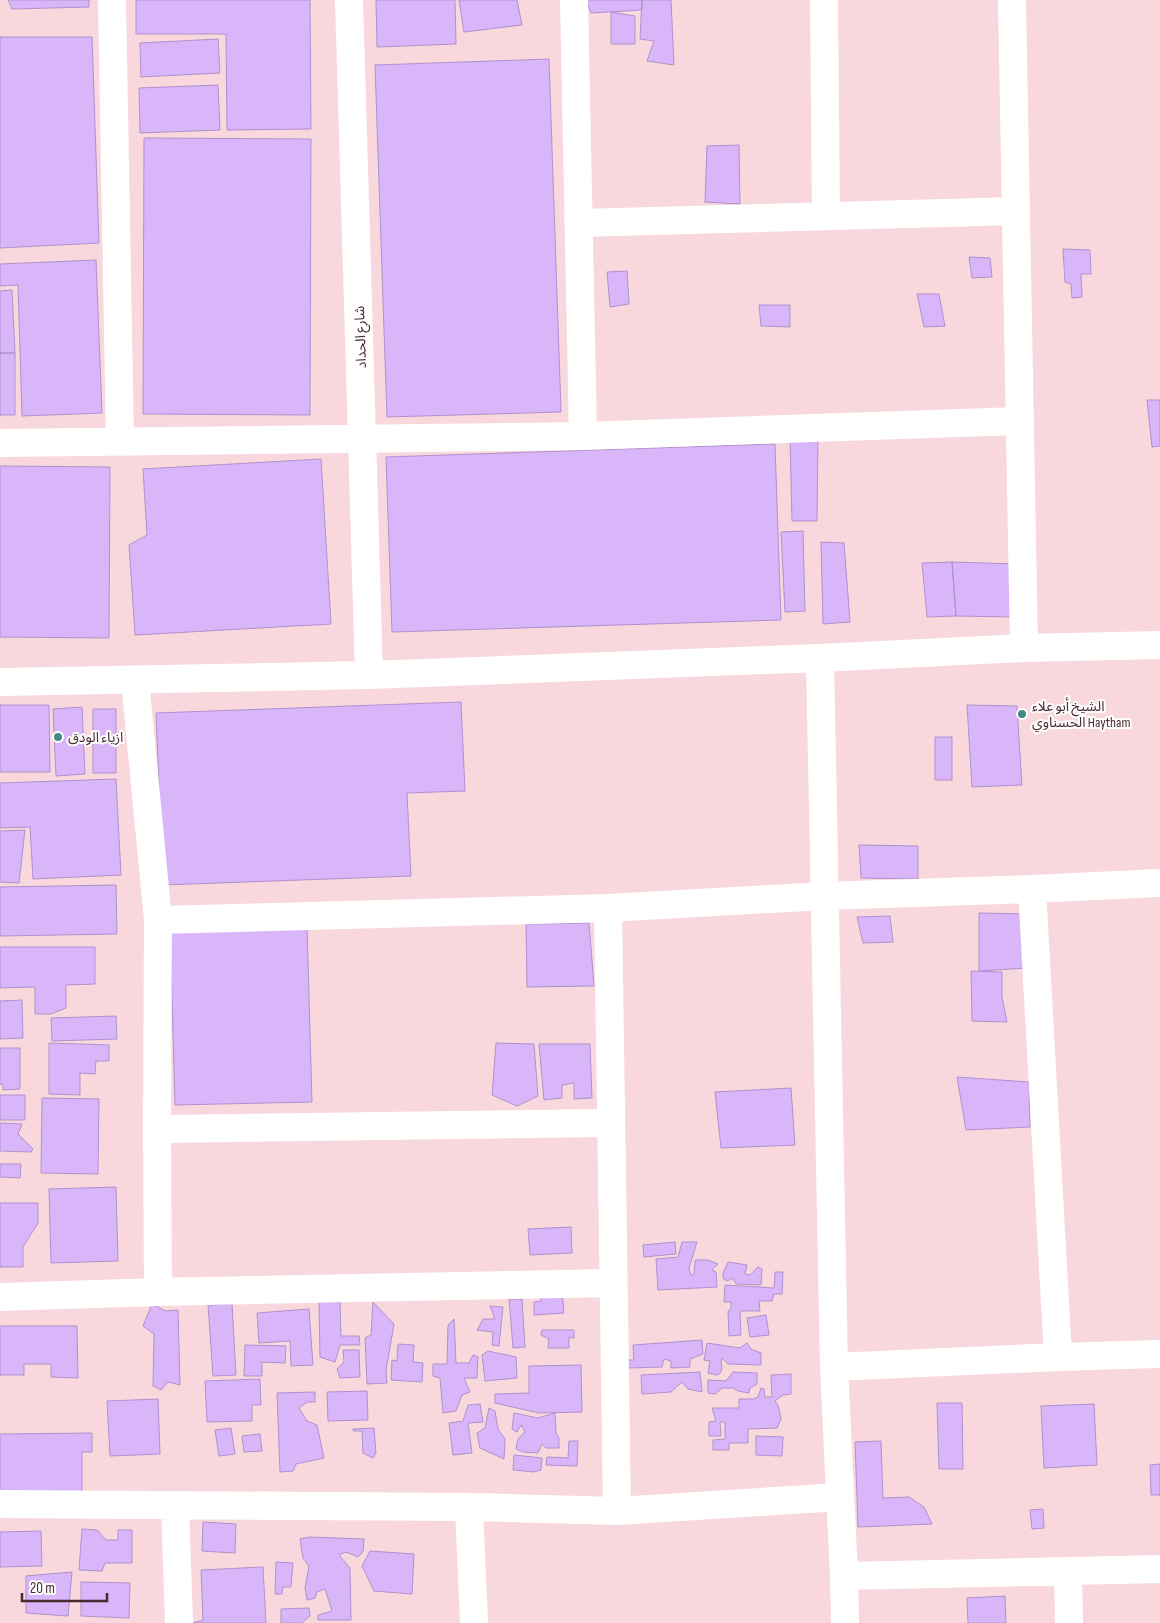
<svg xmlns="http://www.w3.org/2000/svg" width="1160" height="1623" viewBox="0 0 1160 1623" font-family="'Sofia Sans Condensed','Noto Sans Arabic',sans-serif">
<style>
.building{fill:#d9b6fa;stroke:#af91cc}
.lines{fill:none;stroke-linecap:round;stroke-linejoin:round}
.minor{stroke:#fff;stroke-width:28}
.poi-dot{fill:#438a83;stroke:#fff;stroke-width:2}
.labels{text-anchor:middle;stroke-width:4;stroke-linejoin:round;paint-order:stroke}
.street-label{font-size:14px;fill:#482a30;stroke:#fff}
.poi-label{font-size:14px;fill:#482a30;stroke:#fff;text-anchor:start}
</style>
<rect width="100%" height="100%" fill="#f8d8dd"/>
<path class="building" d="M 8,0 L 89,0 L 89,7 L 12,9 Z
M 136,0 L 310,0 L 311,129 L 227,130 L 226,34 L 136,34 Z
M 376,0 L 455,0 L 456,44 L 377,47 Z
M 459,0 L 517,0 L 522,25 L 464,32 Z
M 586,0 L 642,0 L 642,10 L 591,13 Z
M 642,0 L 671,0 L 674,65 L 647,61 L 654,41 L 640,39 Z
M 611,12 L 635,16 L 635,44 L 611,44 Z
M 0,37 L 92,37 L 99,243 L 0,248 Z
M 218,39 L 220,73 L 141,77 L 140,43 Z
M 549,59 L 561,412 L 387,417 L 375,65 Z
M 218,85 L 220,130 L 140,133 L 139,88 Z
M 144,138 L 311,139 L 310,415 L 143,414 Z
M 739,145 L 740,204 L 705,202 L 707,146 Z
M 1063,249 L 1090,250 L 1091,274 L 1081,274 L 1082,297 L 1072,298 L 1071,284 L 1065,282 Z
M 969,257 L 990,258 L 992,277 L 972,278 Z
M 96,260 L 102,413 L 22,416 L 18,285 L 0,286 L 0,264 Z
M 627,271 L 629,304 L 610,307 L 607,272 Z
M 12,290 L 15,353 L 0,353 L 0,291 Z
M 917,294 L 939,294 L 945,326 L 924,327 Z
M 759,305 L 790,305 L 790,327 L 761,326 Z
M 0,353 L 15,353 L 15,415 L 0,415 Z
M 1147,400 L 1160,400 L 1160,446 L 1152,447 Z
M 818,438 L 817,521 L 792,521 L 790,439 Z
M 775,444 L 781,620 L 392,632 L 386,457 Z
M 321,459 L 331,624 L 135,635 L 129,545 L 147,535 L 143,469 Z
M 0,466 L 110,467 L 109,638 L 0,637 Z
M 803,531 L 805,611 L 785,612 L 781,532 Z
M 821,542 L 844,543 L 850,622 L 823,624 Z
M 952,562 L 1016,564 L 1014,617 L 956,616 Z
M 952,562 L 956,616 L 927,617 L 922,563 Z
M 461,702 L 465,791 L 407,793 L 411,876 L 163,885 L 156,713 Z
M 0,705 L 49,705 L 50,772 L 0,772 Z
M 967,705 L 1017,706 L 1022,785 L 972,787 Z
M 82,707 L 85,774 L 56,776 L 53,709 Z
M 93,709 L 116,709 L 116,773 L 93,773 Z
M 935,737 L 952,737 L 952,780 L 935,780 Z
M 116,779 L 121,875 L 33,879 L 30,827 L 0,828 L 0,783 Z
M 25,830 L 19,883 L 0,882 L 0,831 Z
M 859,845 L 918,846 L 918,879 L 861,878 Z
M 116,885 L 117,934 L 0,936 L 0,887 Z
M 979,913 L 1026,914 L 1028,968 L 979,971 Z
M 890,916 L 893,942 L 863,943 L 857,917 Z
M 589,923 L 594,986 L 527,987 L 526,924 Z
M 307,925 L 312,1102 L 175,1105 L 170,928 Z
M 0,947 L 95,947 L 95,984 L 66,985 L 66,1008 L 51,1014 L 35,1014 L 35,987 L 0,988 Z
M 971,971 L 1002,972 L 1002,997 L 1007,1022 L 972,1021 Z
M 22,1000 L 23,1038 L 0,1039 L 0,1001 Z
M 116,1016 L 117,1039 L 52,1041 L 51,1018 Z
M 49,1043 L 109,1045 L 109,1061 L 96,1061 L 95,1074 L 80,1073 L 80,1095 L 49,1094 Z
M 496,1043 L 534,1044 L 538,1096 L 517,1106 L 492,1095 Z
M 539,1044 L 590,1044 L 592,1098 L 574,1099 L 574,1083 L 562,1085 L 562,1098 L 544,1100 Z
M 0,1048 L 20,1048 L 20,1089 L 3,1090 L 3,1084 L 0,1084 Z
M 957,1077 L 1029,1082 L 1030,1127 L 966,1130 Z
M 791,1088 L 795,1145 L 721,1148 L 715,1092 Z
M 0,1095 L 25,1095 L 25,1120 L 0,1120 Z
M 42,1098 L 99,1099 L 98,1174 L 41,1173 Z
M 0,1123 L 22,1124 L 18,1134 L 33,1149 L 31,1152 L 0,1151 Z
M 0,1164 L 21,1164 L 20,1178 L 0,1177 Z
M 116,1187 L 118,1261 L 51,1263 L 49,1189 Z
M 0,1203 L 38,1203 L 38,1223 L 23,1247 L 23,1267 L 0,1267 Z
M 571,1227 L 572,1253 L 530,1255 L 528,1229 Z
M 675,1242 L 676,1254 L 644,1257 L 643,1245 Z
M 682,1242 L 697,1242 L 689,1268 L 691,1275 L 694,1275 L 695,1260 L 708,1260 L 718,1264 L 712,1270 L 716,1272 L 717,1287 L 658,1290 L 656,1259 L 678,1257 Z
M 728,1262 L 747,1265 L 745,1274 L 750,1275 L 758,1267 L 762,1269 L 761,1285 L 736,1284 L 733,1278 L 727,1281 L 723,1278 L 723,1273 Z
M 775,1272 L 783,1272 L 782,1294 L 774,1294 L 772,1301 L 759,1301 L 760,1311 L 740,1311 L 741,1335 L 729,1336 L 728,1311 L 731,1309 L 731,1302 L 724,1302 L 725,1285 L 774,1288 Z
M 562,1291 L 564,1313 L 534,1315 L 534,1302 L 541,1301 L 541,1292 Z
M 509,1299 L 522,1299 L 525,1347 L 513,1348 Z
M 319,1302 L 340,1302 L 341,1336 L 359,1336 L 360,1345 L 340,1345 L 335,1362 L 320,1357 Z
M 373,1302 L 394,1324 L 386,1370 L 387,1383 L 367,1384 L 365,1338 L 371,1335 Z
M 152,1304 L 166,1311 L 178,1310 L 180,1385 L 168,1382 L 161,1390 L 153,1386 L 154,1334 L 143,1326 Z
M 232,1304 L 236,1375 L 213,1376 L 208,1305 Z
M 490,1306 L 503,1307 L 499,1346 L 492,1345 L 493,1332 L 477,1330 L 483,1319 L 495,1319 Z
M 309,1309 L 313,1365 L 291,1366 L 290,1341 L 259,1343 L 257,1313 Z
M 766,1315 L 769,1335 L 750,1337 L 747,1318 Z
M 454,1319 L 456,1363 L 469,1363 L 473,1355 L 478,1357 L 477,1378 L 464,1378 L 470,1392 L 462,1395 L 456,1411 L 443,1413 L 440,1378 L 433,1376 L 433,1364 L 447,1364 L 448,1325 Z
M 0,1326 L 77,1326 L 78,1378 L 51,1377 L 51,1364 L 24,1364 L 24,1375 L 0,1375 Z
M 542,1330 L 574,1330 L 574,1338 L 569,1337 L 569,1348 L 548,1348 L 549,1339 L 541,1335 Z
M 702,1340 L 703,1354 L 690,1359 L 690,1367 L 671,1368 L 671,1361 L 664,1359 L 662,1367 L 629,1368 L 626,1360 L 634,1360 L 633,1345 Z
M 707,1343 L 740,1348 L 747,1343 L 751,1349 L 761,1353 L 761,1365 L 728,1364 L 722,1358 L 721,1363 L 722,1367 L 721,1372 L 718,1375 L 708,1373 L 710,1361 L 704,1360 Z
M 398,1344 L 414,1345 L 413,1362 L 423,1363 L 422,1382 L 391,1380 L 392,1360 L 397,1361 Z
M 245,1345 L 286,1346 L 285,1363 L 262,1362 L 262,1376 L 244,1376 Z
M 343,1350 L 359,1350 L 360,1377 L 340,1378 L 337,1369 L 344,1362 Z
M 488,1351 L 516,1357 L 517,1378 L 485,1381 L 482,1355 Z
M 581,1365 L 582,1412 L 539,1413 L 495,1403 L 495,1394 L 529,1393 L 529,1366 Z
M 700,1372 L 702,1392 L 688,1389 L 682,1382 L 671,1392 L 642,1394 L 641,1375 Z
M 733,1372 L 757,1373 L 757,1384 L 750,1388 L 749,1393 L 738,1391 L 733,1388 L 722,1388 L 715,1394 L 708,1393 L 708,1380 L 726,1381 Z
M 791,1374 L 791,1394 L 783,1395 L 775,1401 L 778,1405 L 781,1419 L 777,1428 L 748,1429 L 748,1443 L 729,1443 L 729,1450 L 713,1450 L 713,1440 L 725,1439 L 725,1422 L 720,1422 L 721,1436 L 709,1436 L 709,1422 L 716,1421 L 712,1408 L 739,1408 L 739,1399 L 753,1399 L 758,1397 L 761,1388 L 764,1389 L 765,1397 L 772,1397 L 771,1375 Z
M 260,1379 L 261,1405 L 252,1405 L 252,1421 L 207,1422 L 205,1381 Z
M 367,1391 L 368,1420 L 328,1421 L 327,1392 Z
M 315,1392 L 315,1402 L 307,1402 L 299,1408 L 307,1421 L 317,1425 L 324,1458 L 296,1464 L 293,1471 L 280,1472 L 277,1393 Z
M 158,1399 L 160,1454 L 110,1456 L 107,1401 Z
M 937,1403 L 962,1403 L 963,1469 L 939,1469 Z
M 480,1404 L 483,1422 L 468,1423 L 472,1453 L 453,1455 L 449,1423 L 463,1421 L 468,1405 Z
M 1094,1404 L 1097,1465 L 1044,1468 L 1041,1406 Z
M 489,1408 L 495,1411 L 498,1429 L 505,1439 L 504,1459 L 480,1448 L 477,1433 L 485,1428 Z
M 514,1413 L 538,1418 L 555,1413 L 556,1433 L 559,1438 L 559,1448 L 546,1448 L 542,1444 L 538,1453 L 523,1452 L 516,1449 L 518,1439 L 525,1432 L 521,1425 L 517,1432 L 512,1429 Z
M 231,1428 L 235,1454 L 219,1456 L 215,1430 Z
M 374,1428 L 376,1453 L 373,1458 L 363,1453 L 362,1431 L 353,1431 L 353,1429 Z
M 92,1433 L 92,1452 L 82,1452 L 82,1494 L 0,1495 L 0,1434 Z
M 260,1434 L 262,1451 L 244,1452 L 242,1436 Z
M 756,1436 L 783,1437 L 782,1456 L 756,1455 Z
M 569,1441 L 578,1441 L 577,1466 L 546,1465 L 547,1457 L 568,1458 Z
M 881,1441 L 883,1498 L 909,1497 L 924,1507 L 932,1524 L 858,1527 L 855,1442 Z
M 514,1455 L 542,1458 L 541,1470 L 534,1472 L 513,1470 Z
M 1160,1464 L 1160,1495 L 1151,1495 L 1150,1465 Z
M 1043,1509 L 1044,1528 L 1032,1529 L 1030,1510 Z
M 203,1522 L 236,1524 L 235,1553 L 202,1551 Z
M 82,1529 L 97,1530 L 106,1540 L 118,1540 L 118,1530 L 132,1530 L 132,1563 L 105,1563 L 102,1571 L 79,1570 Z
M 41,1531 L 42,1566 L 0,1567 L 0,1532 Z
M 310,1537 L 364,1539 L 363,1552 L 358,1557 L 346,1552 L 339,1555 L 350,1568 L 351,1620 L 318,1620 L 318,1615 L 332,1611 L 325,1589 L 317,1592 L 315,1598 L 307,1600 L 305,1588 L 309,1566 L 303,1558 L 300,1539 Z
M 370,1551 L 414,1554 L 412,1594 L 374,1591 L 362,1566 Z
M 276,1562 L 293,1563 L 291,1587 L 283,1587 L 282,1594 L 275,1594 Z
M 263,1567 L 266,1623 L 193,1623 L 203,1620 L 201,1570 Z
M 72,1572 L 68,1616 L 26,1613 L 26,1576 Z
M 81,1582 L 130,1583 L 129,1618 L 81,1616 Z
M 1005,1596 L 1006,1623 L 968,1623 L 967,1598 Z
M 309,1608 L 310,1616 L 302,1623 L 281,1623 L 281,1609 Z"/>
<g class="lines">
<path class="minor" d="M 112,0 L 120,442
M 349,0 L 369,675
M 574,0 L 583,436
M 824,0 L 826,216
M 1012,0 L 1024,648
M 578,223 L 1016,211
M 0,443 L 583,436 L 1019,421
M 820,658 L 834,1367 L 844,1576 L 845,1623
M 135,680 L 158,920 L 157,1129 L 158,1292
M 0,682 L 369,675 L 820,658 L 1024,648 L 1160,645
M 1032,889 L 1058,1357
M 608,908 L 617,1511
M 158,920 L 608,908 L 824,896 L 1032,889 L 1160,883
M 157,1129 L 611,1123
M 0,1297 L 158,1292 L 613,1283
M 834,1367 L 1058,1357 L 1160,1354
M 0,1504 L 469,1507 L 617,1511 L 840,1497
M 175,1505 L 179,1623
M 469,1507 L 474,1623
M 1068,1572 L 1069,1623
M 844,1576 L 1160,1569"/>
</g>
<g class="poi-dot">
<circle cx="1022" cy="714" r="5"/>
<circle cx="58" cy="737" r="5"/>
</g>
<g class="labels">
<g class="street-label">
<text transform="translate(360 337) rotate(-92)" y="5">شارع الحداد</text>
</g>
<g class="poi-label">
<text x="1032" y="711">الشيخ أبو علاء<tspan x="1032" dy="16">الحسناوي Haytham</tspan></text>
<text x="68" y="742">ازياء الودق</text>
</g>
</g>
<path d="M22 1593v8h85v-8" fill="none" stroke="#482a30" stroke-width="2.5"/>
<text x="30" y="1593" font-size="15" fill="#482a30" stroke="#ffffff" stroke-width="4" paint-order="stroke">20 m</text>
</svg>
